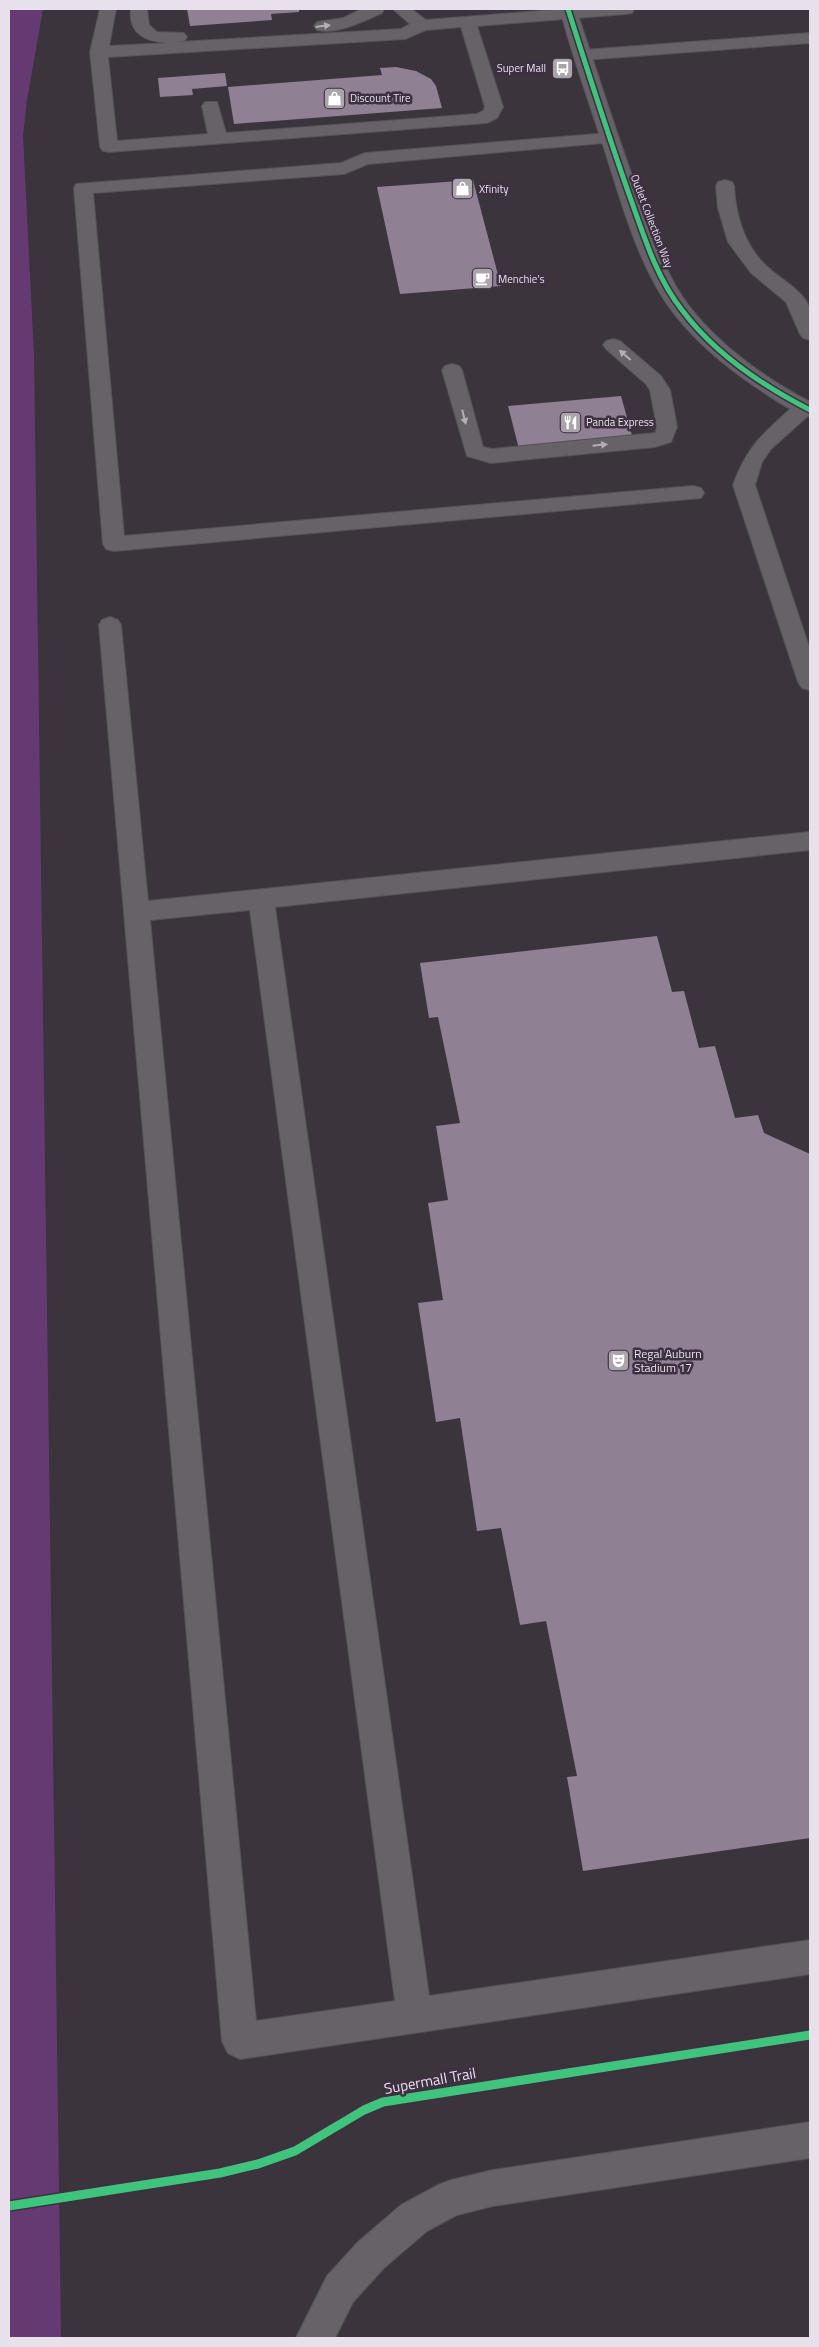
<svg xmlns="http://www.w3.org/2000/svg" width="819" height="2347" viewBox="0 0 819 2347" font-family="'Titillium Web',sans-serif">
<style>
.green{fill:#653a73}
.building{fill:#8f8193}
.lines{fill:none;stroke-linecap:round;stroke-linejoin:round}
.service-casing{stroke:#565057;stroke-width:2}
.tertiary-casing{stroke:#565057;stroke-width:2}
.service{fill:#666268;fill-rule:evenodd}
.tertiary{fill:#666268;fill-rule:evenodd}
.cycleway-far1-casing{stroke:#3c3041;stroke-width:8}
.cycleway-casing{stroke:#3c3041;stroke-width:12}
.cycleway-far1{stroke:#40c37c;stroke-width:5}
.cycleway{stroke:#40c37c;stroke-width:9}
.oneway{fill:#b4aeb6}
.labels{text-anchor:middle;stroke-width:5;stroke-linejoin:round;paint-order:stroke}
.far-poi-label{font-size:11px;fill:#e8e0ea;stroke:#3c3041;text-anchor:start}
.far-street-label{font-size:11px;fill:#e8e0ea;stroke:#3c3041}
.poi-label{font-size:12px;fill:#e8e0ea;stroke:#3c3041;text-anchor:start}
.near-street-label{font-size:15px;fill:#e8e0ea;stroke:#3c3041}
</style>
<rect width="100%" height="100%" fill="#3b343d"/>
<path class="green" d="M 9,9 L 43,9 L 27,100 L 23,136 L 34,355 L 61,2338 L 9,2338 Z"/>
<path class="building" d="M 187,9 L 299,9 L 299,12 L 271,14 L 272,20 L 190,26 Z
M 396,67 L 416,71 L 431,79 L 436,86 L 442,108 L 234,124 L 228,87 L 382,75 L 380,68 Z
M 225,73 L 227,86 L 192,89 L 193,95 L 160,97 L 158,78 Z
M 473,180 L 501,286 L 400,294 L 377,187 Z
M 621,396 L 633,439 L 519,449 L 508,406 Z
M 657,936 L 672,992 L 684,991 L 699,1048 L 715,1046 L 735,1118 L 758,1115 L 764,1133 L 810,1154 L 810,1838 L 583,1871 L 567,1777 L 577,1776 L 546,1621 L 520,1625 L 501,1528 L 477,1531 L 460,1418 L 436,1422 L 418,1303 L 443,1300 L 428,1203 L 448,1200 L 436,1126 L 460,1123 L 438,1017 L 429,1018 L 420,963 Z"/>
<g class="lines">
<defs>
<path id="service" d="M 100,9 L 116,9 L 109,46 L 169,43 C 146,42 128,34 131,9 L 147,9 L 149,25 L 157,32 L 184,33 L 187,37 L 184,41 L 178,42 L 401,29 L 410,24 L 393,9 L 411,9 L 426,20 L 564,9 L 634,9 L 632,13 L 626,14 L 477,26 L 503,107 L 497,118 L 487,123 L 109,152 L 103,151 L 100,147 L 90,52 ZM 461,27 L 485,107 L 483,111 L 477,114 L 226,133 L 217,102 L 205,102 L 202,106 L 208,134 L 117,141 L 108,57 L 405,39 L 426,30 Z
M 362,9 L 384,9 L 382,13 C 363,21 338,35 317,30 L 314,26 L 317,22 L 343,18 Z
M 810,33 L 810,43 L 583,60 L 577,59 L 574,55 L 577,51 L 583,50 Z
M 609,133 L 615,134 L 618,138 L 615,142 L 368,164 L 344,174 L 93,193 L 124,536 L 693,486 L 701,488 L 704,493 L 701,498 L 114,551 L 106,549 L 103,544 L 74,188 L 76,184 L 341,163 L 365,153 Z
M 725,180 L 732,182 L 734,186 C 736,219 746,250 772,271 C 786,282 804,292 810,309 C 812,318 810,331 810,340 L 803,338 L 800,334 L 786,302 L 751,273 L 728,242 L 718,208 L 716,186 L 718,182 Z
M 613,339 L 620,341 L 661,376 L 670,390 L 677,427 L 671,442 L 655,447 L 491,463 L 467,456 L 442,370 L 445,366 L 452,364 L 459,366 L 462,370 L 483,447 L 492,449 L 655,433 L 657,427 L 650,390 L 646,384 L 606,349 L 603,345 L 606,341 Z
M 804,402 L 810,403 L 810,414 L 771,449 L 762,462 L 755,485 L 810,650 L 810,690 L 802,688 L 798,682 L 733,485 C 748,444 766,431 797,403 Z
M 110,617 L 118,620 L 121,625 L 148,901 L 810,832 L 810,850 L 275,907 L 429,1996 L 810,1940 L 810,1974 L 240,2059 L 228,2053 L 222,2041 L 99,625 L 102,620 ZM 250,910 L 395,2001 L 256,2021 L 150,920 Z
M 810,2122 L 810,2158 L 493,2206 L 457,2215 L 427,2231 L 384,2268 L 353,2302 L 335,2338 L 296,2338 L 327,2276 L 358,2242 L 401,2205 L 438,2185 L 451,2180 L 493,2170 Z"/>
<path id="tertiary" d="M 560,9 L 576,9 C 598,74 618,139 642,203 C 654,238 666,276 689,306 C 720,346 766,379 810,402 L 810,416 C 790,412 771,397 754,386 C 725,366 697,343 675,315 C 637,267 620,196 601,139 C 587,96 571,52 560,9 Z"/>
</defs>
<use href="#service" class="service-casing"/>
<use href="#tertiary" class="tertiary-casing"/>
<use href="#service" class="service"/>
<use href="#tertiary" class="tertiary"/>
<defs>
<path id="cycleway-far1" d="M 568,9 C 588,72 608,135 630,197 C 644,236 656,277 682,310 C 714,353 763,386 810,410"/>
<path id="cycleway" d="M 9,2206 L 220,2173 L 258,2164 L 295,2151 L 364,2110 L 383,2102 L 810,2035"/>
</defs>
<use href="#cycleway-far1" class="cycleway-far1-casing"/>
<use href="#cycleway" class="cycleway-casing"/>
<use href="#cycleway-far1" class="cycleway-far1"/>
<use href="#cycleway" class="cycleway"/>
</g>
<defs><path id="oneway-solid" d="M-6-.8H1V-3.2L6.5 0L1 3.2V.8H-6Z" transform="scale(1.25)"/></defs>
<g class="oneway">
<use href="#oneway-solid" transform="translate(323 26) rotate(-7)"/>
<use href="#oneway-solid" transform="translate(625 355) rotate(-139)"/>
<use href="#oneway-solid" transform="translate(464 417) rotate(76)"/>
<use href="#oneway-solid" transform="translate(600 445) rotate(-6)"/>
</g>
<defs>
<symbol id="bus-square" viewBox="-11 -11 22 22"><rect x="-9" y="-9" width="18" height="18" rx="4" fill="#aba4ad" stroke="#3c3041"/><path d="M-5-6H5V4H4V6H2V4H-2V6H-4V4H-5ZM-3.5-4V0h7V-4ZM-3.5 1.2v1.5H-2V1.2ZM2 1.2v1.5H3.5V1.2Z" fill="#fff"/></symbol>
<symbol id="shop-square" viewBox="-11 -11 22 22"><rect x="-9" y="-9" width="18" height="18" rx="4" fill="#aba4ad" stroke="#3c3041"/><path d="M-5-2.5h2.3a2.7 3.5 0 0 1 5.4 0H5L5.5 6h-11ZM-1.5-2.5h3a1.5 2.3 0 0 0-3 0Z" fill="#fff"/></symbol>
<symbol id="cafe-square" viewBox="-11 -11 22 22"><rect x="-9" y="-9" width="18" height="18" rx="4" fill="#aba4ad" stroke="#3c3041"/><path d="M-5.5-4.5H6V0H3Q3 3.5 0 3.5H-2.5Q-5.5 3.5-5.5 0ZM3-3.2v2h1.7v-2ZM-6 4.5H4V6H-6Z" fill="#fff"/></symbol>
<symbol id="restaurant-square" viewBox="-11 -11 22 22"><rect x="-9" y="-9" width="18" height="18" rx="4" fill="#aba4ad" stroke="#3c3041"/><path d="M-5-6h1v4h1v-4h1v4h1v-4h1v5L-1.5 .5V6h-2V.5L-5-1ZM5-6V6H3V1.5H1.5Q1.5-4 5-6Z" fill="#fff"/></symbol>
<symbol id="theatre-square" viewBox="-11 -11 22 22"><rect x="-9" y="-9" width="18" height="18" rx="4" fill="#aba4ad" stroke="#3c3041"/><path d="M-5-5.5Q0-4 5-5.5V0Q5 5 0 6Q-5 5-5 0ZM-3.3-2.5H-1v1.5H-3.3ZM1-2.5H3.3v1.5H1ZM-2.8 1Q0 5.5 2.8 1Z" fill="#fff"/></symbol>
</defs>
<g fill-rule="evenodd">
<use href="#bus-square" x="550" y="56" width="25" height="25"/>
<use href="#shop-square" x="322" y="86" width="25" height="25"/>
<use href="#shop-square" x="450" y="176" width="25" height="25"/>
<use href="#cafe-square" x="470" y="266" width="25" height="25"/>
<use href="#restaurant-square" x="558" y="410" width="25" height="25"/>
<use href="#theatre-square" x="606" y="1348" width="25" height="25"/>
</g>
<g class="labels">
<g class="far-poi-label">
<text x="546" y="72" text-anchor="end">Super Mall</text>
<text x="350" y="102">Discount Tire</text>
<text x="479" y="193">Xfinity</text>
<text x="498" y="283">Menchie's</text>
<text x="586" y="426">Panda Express</text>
</g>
<g class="far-street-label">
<text transform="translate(652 221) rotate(69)" y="4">Outlet Collection Way</text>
</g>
<g class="poi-label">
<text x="634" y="1358">Regal Auburn<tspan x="634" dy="14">Stadium 17</tspan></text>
</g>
<g class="near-street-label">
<text transform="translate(430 2081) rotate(-10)" y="5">Supermall Trail</text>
</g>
</g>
<rect width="819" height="2347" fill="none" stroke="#e8e0ea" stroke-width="20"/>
</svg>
